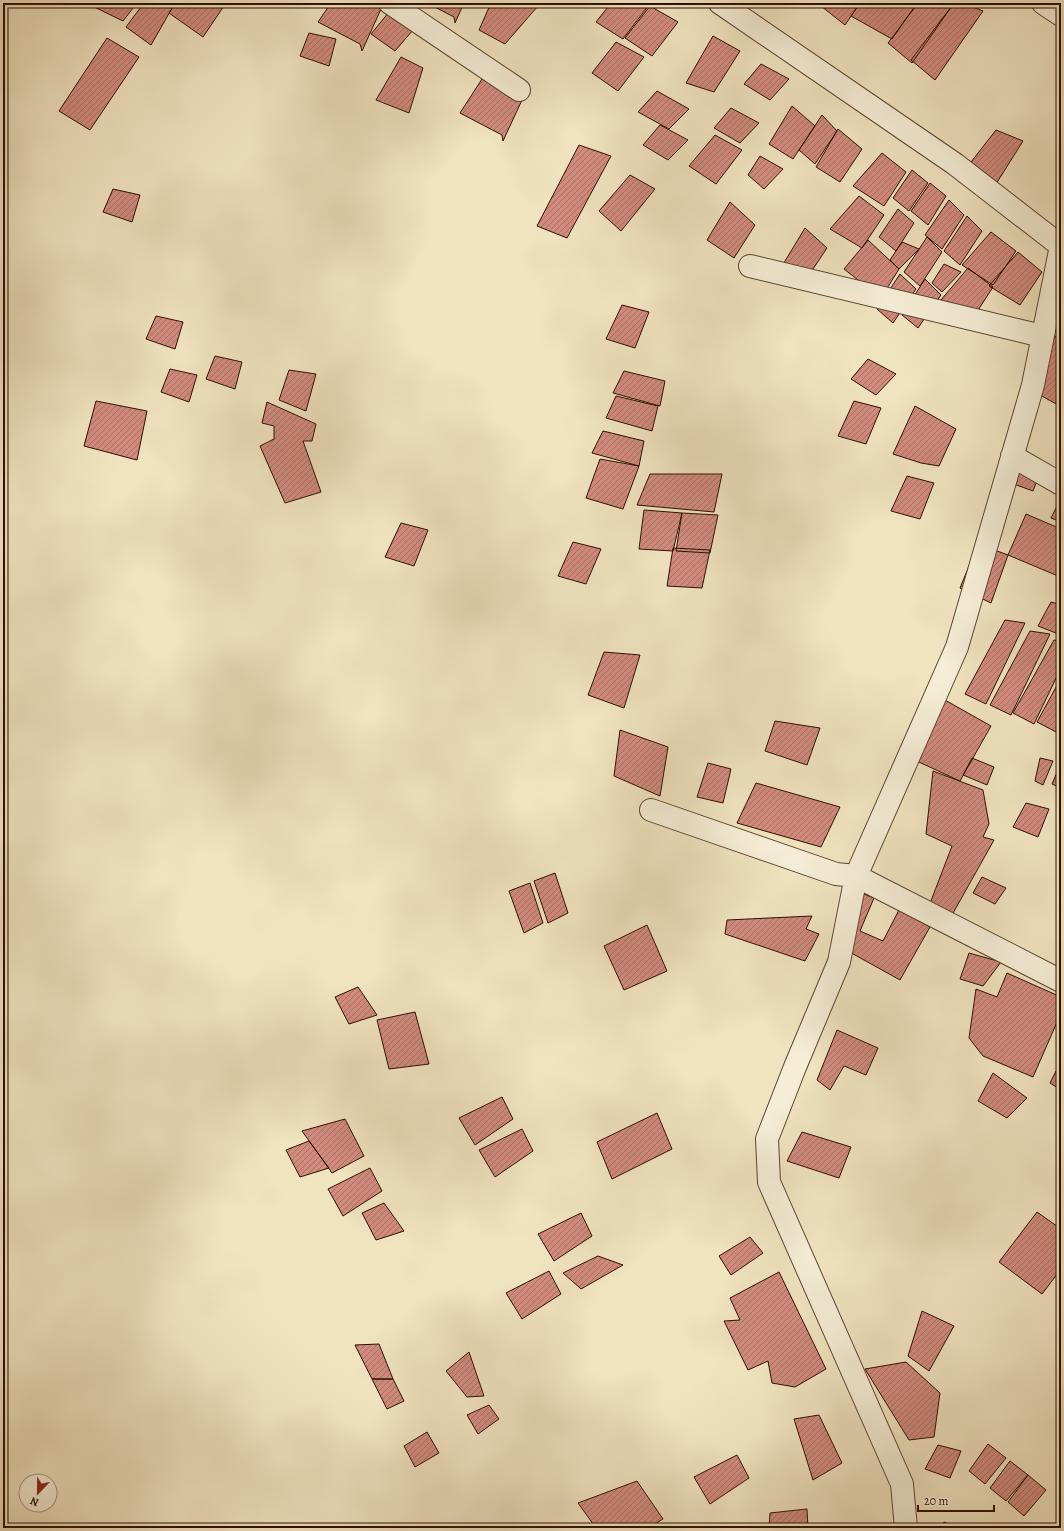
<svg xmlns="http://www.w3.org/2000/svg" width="1064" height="1531" viewBox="0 0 1064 1531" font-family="Alegreya,serif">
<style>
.building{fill:url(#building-hatch);stroke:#2d0e01}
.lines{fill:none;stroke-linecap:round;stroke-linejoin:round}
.minor-casing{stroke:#5e4331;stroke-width:24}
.minor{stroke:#f5edd6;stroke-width:22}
</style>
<defs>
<pattern id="building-hatch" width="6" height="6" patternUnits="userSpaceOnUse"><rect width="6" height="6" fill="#d18b7f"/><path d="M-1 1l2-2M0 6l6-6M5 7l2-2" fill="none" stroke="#aa7066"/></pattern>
</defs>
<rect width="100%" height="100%" fill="#f0e3c0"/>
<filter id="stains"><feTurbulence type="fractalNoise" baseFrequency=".005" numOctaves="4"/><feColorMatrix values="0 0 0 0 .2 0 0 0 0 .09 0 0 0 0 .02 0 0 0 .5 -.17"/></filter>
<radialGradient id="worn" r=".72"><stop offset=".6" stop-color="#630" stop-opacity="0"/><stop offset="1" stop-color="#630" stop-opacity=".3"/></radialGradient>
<path class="building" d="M 86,3 L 137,3 L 123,21 Z
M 144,3 L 175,3 L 151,45 L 126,27 Z
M 176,3 L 226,3 L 203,37 L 169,13 Z
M 331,3 L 369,3 L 381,9 L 362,51 L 360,44 L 318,22 Z
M 427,3 L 464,3 L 455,23 L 454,17 Z
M 491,3 L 532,3 L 538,6 L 505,44 L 479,30 Z
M 611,3 L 644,3 L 649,5 L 623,39 L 596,22 Z
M 823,3 L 860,3 L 845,25 L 821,6 Z
M 860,3 L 917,3 L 892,39 L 851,16 Z
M 918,3 L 954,3 L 912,63 L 888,43 Z
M 954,3 L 963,3 L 983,11 L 935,80 L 911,60 Z
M 394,6 L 419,23 L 395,51 L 371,34 Z
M 650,6 L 678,22 L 652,56 L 625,38 Z
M 309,33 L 336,39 L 329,66 L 300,56 Z
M 713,36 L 740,51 L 714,92 L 686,83 Z
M 107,38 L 139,57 L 90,130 L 59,111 Z
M 616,42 L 644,57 L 618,91 L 592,73 Z
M 401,57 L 423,68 L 409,113 L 376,100 Z
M 761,64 L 789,79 L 770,100 L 744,84 Z
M 482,79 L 522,100 L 503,141 L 502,135 L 460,113 Z
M 657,91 L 689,109 L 669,129 L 638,112 Z
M 792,106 L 815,126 L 793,159 L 769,144 Z
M 731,108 L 759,123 L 740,143 L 714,128 Z
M 822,115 L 837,131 L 815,164 L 799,150 Z
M 660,125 L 688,140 L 668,160 L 643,145 Z
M 838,129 L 862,149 L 840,182 L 816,167 Z
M 996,130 L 1023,141 L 991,192 L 964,171 Z
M 715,135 L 742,150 L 716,184 L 689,166 Z
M 579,145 L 611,156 L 567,238 L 537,226 Z
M 882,153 L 906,172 L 884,206 L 853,186 Z
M 760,156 L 783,169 L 764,189 L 748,175 Z
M 912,170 L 928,183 L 909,211 L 893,198 Z
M 630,175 L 655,189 L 621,231 L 599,211 Z
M 930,183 L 946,196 L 928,225 L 911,211 Z
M 113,189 L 140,195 L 132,222 L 103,212 Z
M 859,196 L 884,215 L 862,248 L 830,229 Z
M 949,200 L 964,215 L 942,249 L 925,235 Z
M 730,202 L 755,225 L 734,258 L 707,240 Z
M 898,209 L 914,223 L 896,251 L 879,237 Z
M 967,216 L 982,231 L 960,265 L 944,251 Z
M 805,228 L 827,248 L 805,281 L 782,266 Z
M 991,232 L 1016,251 L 993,285 L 962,265 Z
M 927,237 L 942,252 L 920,286 L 904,272 Z
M 868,240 L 899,269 L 881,298 L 844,269 Z
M 902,242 L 919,249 L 899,269 L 890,260 Z
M 1018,252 L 1042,272 L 1020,305 L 989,286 Z
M 944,264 L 961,272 L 942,292 L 932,283 Z
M 968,268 L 993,287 L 971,321 L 940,301 Z
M 900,274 L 916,289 L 893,323 L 877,309 Z
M 925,279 L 941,295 L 918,328 L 902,315 Z
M 622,305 L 649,312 L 635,348 L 606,339 Z
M 156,316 L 183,322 L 175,349 L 146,339 Z
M 1055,336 L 1061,339 L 1061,392 L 1058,405 L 1031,390 Z
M 215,356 L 242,362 L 235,389 L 206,379 Z
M 868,359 L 896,374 L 876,395 L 851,379 Z
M 170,369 L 197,375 L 189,402 L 161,392 Z
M 289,370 L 316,374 L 306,411 L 279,400 Z
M 624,371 L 665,381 L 660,406 L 613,393 Z
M 616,396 L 658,406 L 652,431 L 606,418 Z
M 96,401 L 147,411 L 137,460 L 84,446 Z
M 854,401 L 881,408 L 866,444 L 838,436 Z
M 267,402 L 316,424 L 312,441 L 303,441 L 321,492 L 285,503 L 260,446 L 274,439 L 274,426 L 262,423 Z
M 915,406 L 956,429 L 939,466 L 921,463 L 893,454 Z
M 603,431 L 644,441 L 639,466 L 592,453 Z
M 1021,457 L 1044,463 L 1033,491 L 1008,482 Z
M 600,459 L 639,466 L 623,509 L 586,498 Z
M 650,474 L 722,474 L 714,512 L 637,505 Z
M 907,476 L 934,483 L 920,519 L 891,511 Z
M 1061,498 L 1061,522 L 1051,518 Z
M 644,510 L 682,513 L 673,551 L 639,549 Z
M 682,513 L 718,515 L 710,553 L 676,551 Z
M 1026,514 L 1061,529 L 1061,569 L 1058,576 L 1008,555 Z
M 401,523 L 428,530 L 414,566 L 385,557 Z
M 573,542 L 601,549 L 586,584 L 558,576 Z
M 978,544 L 1008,555 L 991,603 L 960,588 Z
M 673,548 L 710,550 L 702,588 L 667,586 Z
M 1051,602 L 1061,605 L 1061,635 L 1038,626 Z
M 1005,620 L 1025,623 L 986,704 L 965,694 Z
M 1030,631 L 1050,634 L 1011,715 L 990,705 Z
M 1054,640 L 1061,641 L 1061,668 L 1034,724 L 1013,713 Z
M 604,652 L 640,655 L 624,708 L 588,695 Z
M 1061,678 L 1061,726 L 1058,733 L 1037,722 Z
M 936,695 L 991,726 L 960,781 L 908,757 Z
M 775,721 L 820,728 L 807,765 L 765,751 Z
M 620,730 L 668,747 L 660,796 L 614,776 Z
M 972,758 L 994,767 L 987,785 L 963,775 Z
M 1040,758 L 1053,761 L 1043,785 L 1035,781 Z
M 708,763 L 731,769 L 723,803 L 697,797 Z
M 1061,763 L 1061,788 L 1052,784 Z
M 933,771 L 983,790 L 989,824 L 983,837 L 994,840 L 952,915 L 929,906 L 952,846 L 926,834 Z
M 756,783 L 840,807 L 821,847 L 737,823 Z
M 1026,803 L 1049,809 L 1038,837 L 1013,827 Z
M 555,873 L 568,913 L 548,923 L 534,881 Z
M 982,877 L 1006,888 L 995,904 L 973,893 Z
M 530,883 L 543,923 L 524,933 L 509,891 Z
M 861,893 L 874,898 L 860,931 L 883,941 L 899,910 L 930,927 L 900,980 L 846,950 Z
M 812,916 L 806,929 L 819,934 L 805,961 L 725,934 L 727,920 Z
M 647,925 L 667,971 L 624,990 L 604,946 Z
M 969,953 L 1001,962 L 983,986 L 960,979 Z
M 1007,973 L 1061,997 L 1061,1013 L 1033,1077 L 983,1056 L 969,1038 L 976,989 L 997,997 Z
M 358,987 L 377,1015 L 349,1024 L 335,997 Z
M 415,1012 L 429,1064 L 389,1069 L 377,1020 Z
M 837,1030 L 878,1048 L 866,1075 L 844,1066 L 830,1090 L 817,1080 Z
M 1056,1071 L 1061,1073 L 1061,1090 L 1050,1083 Z
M 993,1073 L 1027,1098 L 1007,1118 L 978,1101 Z
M 502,1097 L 513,1119 L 475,1145 L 459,1118 Z
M 657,1113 L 672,1149 L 612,1179 L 597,1142 Z
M 345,1119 L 364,1156 L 332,1173 L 302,1131 Z
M 522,1129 L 533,1151 L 495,1177 L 479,1150 Z
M 802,1132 L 851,1147 L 839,1178 L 787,1161 Z
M 309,1141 L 329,1168 L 300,1177 L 286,1150 Z
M 370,1168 L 382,1191 L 343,1216 L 328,1189 Z
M 384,1203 L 404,1231 L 376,1240 L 362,1213 Z
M 1037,1212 L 1061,1229 L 1061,1269 L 1042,1294 L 999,1262 Z
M 581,1213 L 592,1236 L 554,1261 L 538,1234 Z
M 750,1237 L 763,1253 L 731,1275 L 719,1256 Z
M 598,1256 L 623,1265 L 581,1289 L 563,1273 Z
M 549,1271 L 561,1294 L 522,1319 L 506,1293 Z
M 779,1272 L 826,1369 L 795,1387 L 772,1383 L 768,1361 L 748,1370 L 724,1321 L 740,1320 L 730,1298 Z
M 922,1311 L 954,1326 L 929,1371 L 908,1356 Z
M 379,1344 L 393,1379 L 372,1379 L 355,1345 Z
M 469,1352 L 484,1396 L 467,1397 L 446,1371 Z
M 906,1362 L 940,1393 L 934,1437 L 909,1440 L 865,1369 Z
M 372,1379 L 393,1379 L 404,1401 L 387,1409 Z
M 489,1405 L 499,1419 L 478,1434 L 467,1415 Z
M 819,1415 L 842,1463 L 813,1480 L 794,1419 Z
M 427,1432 L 439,1453 L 415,1467 L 404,1446 Z
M 988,1444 L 1006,1458 L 985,1484 L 969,1471 Z
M 938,1445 L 961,1451 L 950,1478 L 925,1469 Z
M 737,1455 L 749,1478 L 710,1504 L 694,1477 Z
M 1010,1461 L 1028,1475 L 1006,1501 L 990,1488 Z
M 1028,1475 L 1046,1490 L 1024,1516 L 1008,1502 Z
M 637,1481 L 663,1519 L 648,1528 L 596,1528 L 578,1503 Z
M 807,1509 L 808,1528 L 769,1528 L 770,1513 Z
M 944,1522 L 959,1528 L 942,1528 Z"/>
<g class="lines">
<defs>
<path id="minor" d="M 390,3 L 519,90
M 720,3 L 955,164 L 1061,246
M 1043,3 L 1061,15
M 750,266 L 1042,336
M 1012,456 L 1061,484
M 651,810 L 836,874 L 856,876 L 1061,981
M 906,1528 L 902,1484 L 769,1182 L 767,1139 L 795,1067 L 839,962 L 856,876 L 957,647 L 1033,385 L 1061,246"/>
</defs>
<use href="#minor" class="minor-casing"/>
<use href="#minor" class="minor"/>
</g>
<rect width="1064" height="1531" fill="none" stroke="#f0e3c0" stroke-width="16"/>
<rect x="4" y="4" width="1056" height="1523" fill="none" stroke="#2d0e01" stroke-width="2"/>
<rect x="8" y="8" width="1048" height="1515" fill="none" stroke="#2d0e01"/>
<g transform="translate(38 1493) rotate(202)"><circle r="19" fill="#f5edd6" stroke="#a59481"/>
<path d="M0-3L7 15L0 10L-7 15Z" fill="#8f2418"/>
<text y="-6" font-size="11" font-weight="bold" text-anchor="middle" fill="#2d0e01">N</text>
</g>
<path d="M918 1505v6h76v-6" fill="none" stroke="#2d0e01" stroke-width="2"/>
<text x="924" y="1505" font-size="12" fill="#2d0e01" stroke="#f5edd6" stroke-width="3" paint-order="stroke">20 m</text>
<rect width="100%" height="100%" filter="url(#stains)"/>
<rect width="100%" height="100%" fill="url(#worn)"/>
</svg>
